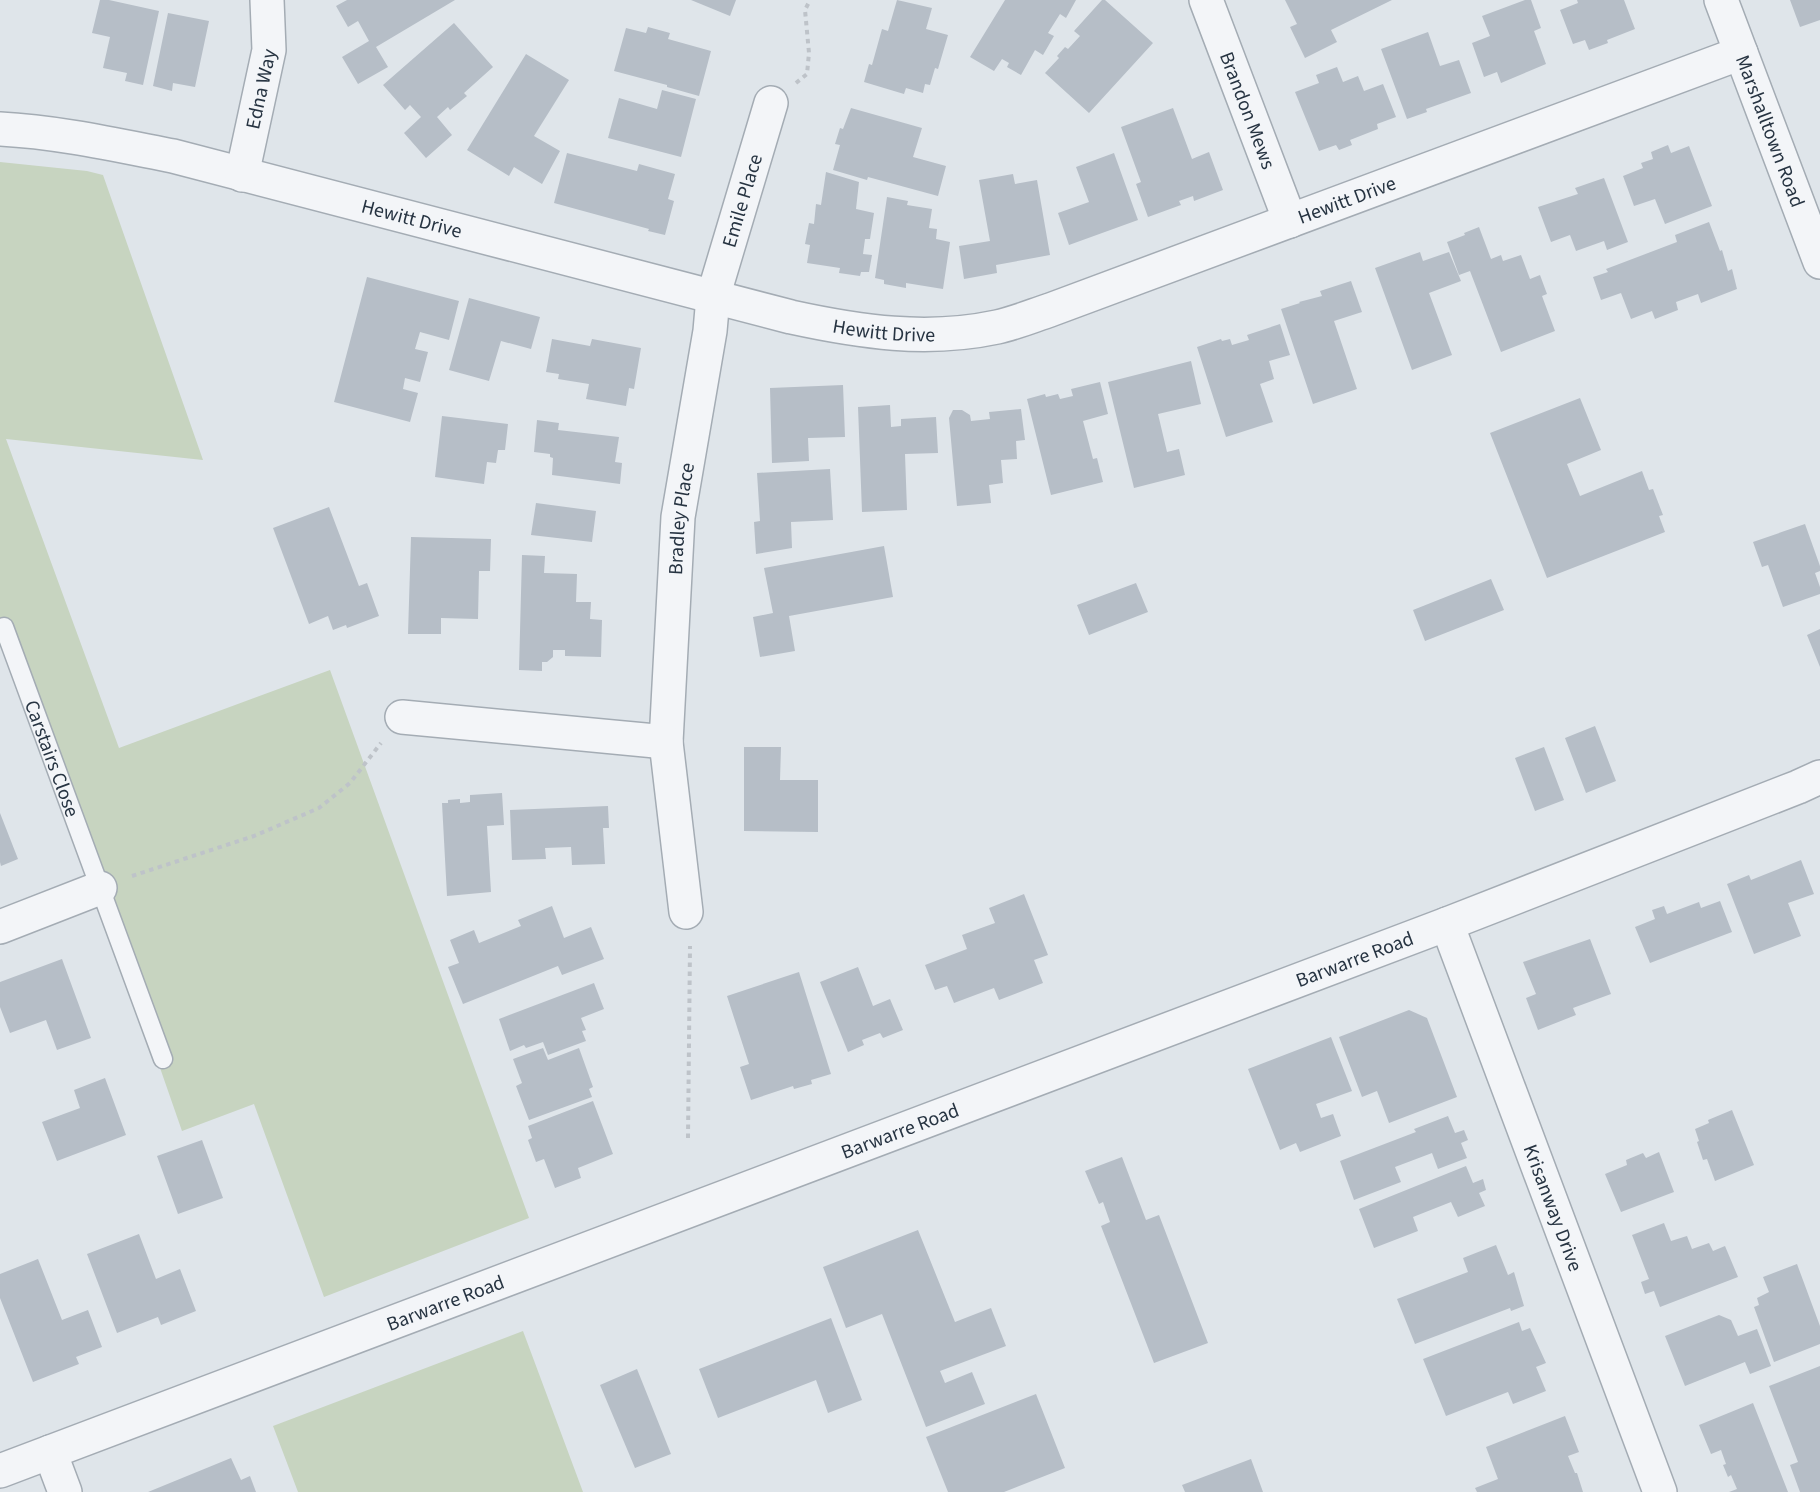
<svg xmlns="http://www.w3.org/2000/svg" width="1820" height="1492" viewBox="0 0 1820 1492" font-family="'Source Sans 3',sans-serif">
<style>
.green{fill:#c7d4c0}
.building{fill:#b6bec7}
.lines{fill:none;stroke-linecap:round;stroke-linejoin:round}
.service-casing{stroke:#a4acb4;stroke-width:21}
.minor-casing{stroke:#a4acb4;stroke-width:36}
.tertiary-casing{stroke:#a4acb4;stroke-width:36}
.path{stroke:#bec3c9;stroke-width:4;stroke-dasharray:4.5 4.5;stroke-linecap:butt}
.service{stroke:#f3f5f8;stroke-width:18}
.minor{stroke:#f3f5f8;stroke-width:33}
.tertiary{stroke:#f3f5f8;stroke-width:33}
.labels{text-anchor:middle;stroke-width:5;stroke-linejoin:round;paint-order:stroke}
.street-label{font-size:20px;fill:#273442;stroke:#eff3f7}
</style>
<rect width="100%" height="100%" fill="#dfe5ea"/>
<path class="green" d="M 0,162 L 87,171 L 103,175 L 203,460 L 6,439 L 119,748 L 330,670 L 529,1218 L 324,1297 L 254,1104 L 182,1131 L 57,772 L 0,619 Z
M 523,1331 L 583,1492 L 298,1492 L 273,1426 Z"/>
<path class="building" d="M 100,0 L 109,0 L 159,11 L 143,85 L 125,81 L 127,73 L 103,68 L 110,37 L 92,33 Z
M 347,0 L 455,0 L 376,47 L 388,67 L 358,84 L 342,57 L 369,41 L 358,21 L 348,27 L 336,6 Z
M 691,0 L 736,0 L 730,16 Z
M 897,0 L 932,8 L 926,29 L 948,35 L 938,69 L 935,68 L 930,85 L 925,84 L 923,93 L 906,88 L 904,94 L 864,82 L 869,64 L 872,65 L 882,29 L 888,31 Z
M 1005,0 L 1076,0 L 1066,18 L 1060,14 L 1048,33 L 1054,36 L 1043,55 L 1035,50 L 1021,75 L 1007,67 L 1009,63 L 1002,59 L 994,71 L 970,57 Z
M 1102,0 L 1105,0 L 1153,43 L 1089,113 L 1045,73 L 1059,58 L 1057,56 L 1065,47 L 1068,49 L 1080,36 L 1074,31 Z
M 1285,0 L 1392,0 L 1331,30 L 1337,42 L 1305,58 L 1290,27 L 1297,24 Z
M 1525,0 L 1531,0 L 1541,28 L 1534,31 L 1546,64 L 1501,83 L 1497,72 L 1484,77 L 1472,43 L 1490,36 L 1482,16 Z
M 1577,0 L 1624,0 L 1635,29 L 1607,40 L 1608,43 L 1589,50 L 1585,40 L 1573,44 L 1560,10 L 1578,3 Z
M 1790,0 L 1820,0 L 1820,20 L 1800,27 Z
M 168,13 L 209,21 L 195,87 L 173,83 L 172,91 L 153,86 Z
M 454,23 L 493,67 L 464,93 L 467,96 L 450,110 L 448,107 L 437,117 L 452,135 L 426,158 L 404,133 L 421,117 L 410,105 L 405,110 L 383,85 Z
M 648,27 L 670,33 L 668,39 L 711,51 L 699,96 L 667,87 L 667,85 L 614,71 L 626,28 L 646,33 Z
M 1428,32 L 1440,66 L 1459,60 L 1471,93 L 1426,109 L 1427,112 L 1407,119 L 1381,49 Z
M 526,54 L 569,80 L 534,136 L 560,151 L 542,184 L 514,167 L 509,176 L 467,150 Z
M 1337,67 L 1343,82 L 1358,76 L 1364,91 L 1383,84 L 1396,117 L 1377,124 L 1378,129 L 1350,140 L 1352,145 L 1339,150 L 1336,145 L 1319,151 L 1295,92 L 1319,83 L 1316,75 Z
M 662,90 L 696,99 L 681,157 L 608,138 L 619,98 L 657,109 Z
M 851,108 L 922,128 L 913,157 L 946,166 L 938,196 L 868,177 L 867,180 L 833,170 L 840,145 L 835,144 L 840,128 L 843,129 Z
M 1173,108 L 1192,159 L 1209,152 L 1223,190 L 1194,201 L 1193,196 L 1179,201 L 1181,205 L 1148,217 L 1136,184 L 1141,182 L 1121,127 Z
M 1668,145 L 1671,153 L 1689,146 L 1712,206 L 1665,224 L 1655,199 L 1634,206 L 1623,176 L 1643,168 L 1641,163 L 1653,159 L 1651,152 Z
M 567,153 L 637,171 L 639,164 L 675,174 L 668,199 L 674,201 L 665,235 L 648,231 L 649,229 L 554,203 Z
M 1114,153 L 1138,220 L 1069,245 L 1058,213 L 1089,202 L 1076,167 Z
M 826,172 L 859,182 L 856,209 L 874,213 L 870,239 L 865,239 L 863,254 L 872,255 L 869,272 L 861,272 L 860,276 L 839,273 L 840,268 L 807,263 L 810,245 L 805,244 L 809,223 L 814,224 L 816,204 L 821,205 Z
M 1013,174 L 1015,184 L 1037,180 L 1050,255 L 996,265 L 997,273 L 964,279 L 959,246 L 990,241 L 979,180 Z
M 1604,178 L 1628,242 L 1607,250 L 1604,241 L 1576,251 L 1570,235 L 1551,242 L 1538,207 L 1578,194 L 1575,188 Z
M 887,197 L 908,201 L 907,205 L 932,209 L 929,228 L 937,229 L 936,239 L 950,242 L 943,289 L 906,283 L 906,288 L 884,284 L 884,280 L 875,278 Z
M 1709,222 L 1720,251 L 1722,250 L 1728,271 L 1732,269 L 1737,289 L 1701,303 L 1698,294 L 1676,302 L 1678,310 L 1655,319 L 1652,311 L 1631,319 L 1621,293 L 1601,300 L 1593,277 L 1608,272 L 1606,269 L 1677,242 L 1675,235 Z
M 1479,227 L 1491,259 L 1501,255 L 1503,261 L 1521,255 L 1530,279 L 1540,275 L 1547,294 L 1542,296 L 1555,331 L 1501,352 L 1470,271 L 1459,275 L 1447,242 L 1465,235 L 1464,233 Z
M 1420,252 L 1423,261 L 1449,252 L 1461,281 L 1429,293 L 1452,355 L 1412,370 L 1375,268 Z
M 367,277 L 459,301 L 449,340 L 420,332 L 415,349 L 428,352 L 420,382 L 405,378 L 403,389 L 418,393 L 410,422 L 334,402 Z
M 1351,281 L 1362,312 L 1334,321 L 1357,389 L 1313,404 L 1281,309 L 1300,303 L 1299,302 L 1322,296 L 1320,291 Z
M 469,298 L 540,317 L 531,349 L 501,341 L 489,381 L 449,370 Z
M 1280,324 L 1290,355 L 1269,361 L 1274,379 L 1260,384 L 1273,422 L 1226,437 L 1197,347 L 1221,339 L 1222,341 L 1230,339 L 1232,345 L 1249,340 L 1247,335 Z
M 552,339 L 590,346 L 592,339 L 641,348 L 634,389 L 629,388 L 626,406 L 586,399 L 589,384 L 558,379 L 559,374 L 546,372 Z
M 1191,361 L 1201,404 L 1158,414 L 1167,452 L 1179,449 L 1185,475 L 1134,488 L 1108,382 Z
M 1100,382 L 1108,414 L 1083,421 L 1093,459 L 1097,458 L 1103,482 L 1051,495 L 1027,399 L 1045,394 L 1046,397 L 1058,394 L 1060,399 L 1073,396 L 1071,389 Z
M 843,385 L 845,437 L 808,438 L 809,461 L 772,463 L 770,388 Z
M 1580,398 L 1601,450 L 1567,464 L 1580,496 L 1642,471 L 1649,490 L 1653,489 L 1663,515 L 1659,516 L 1665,532 L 1547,578 L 1490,433 Z
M 890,405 L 891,427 L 901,426 L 901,419 L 936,417 L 938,453 L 905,454 L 907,510 L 862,512 L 858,407 Z
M 1021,409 L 1025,440 L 1016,441 L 1017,459 L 1001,460 L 1003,483 L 989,485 L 991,503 L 957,506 L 949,418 L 953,410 L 962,410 L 970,415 L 971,421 L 990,419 L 989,412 Z
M 442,416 L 508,424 L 505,450 L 498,450 L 496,463 L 487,462 L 484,484 L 435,477 Z
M 537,420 L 559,423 L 558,430 L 619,437 L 615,462 L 622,463 L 620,484 L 552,475 L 553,458 L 550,457 L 550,454 L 534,452 Z
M 830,469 L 833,520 L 791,522 L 792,548 L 756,554 L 754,522 L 760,521 L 757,473 Z
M 536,503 L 596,511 L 592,542 L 531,535 Z
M 329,507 L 359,586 L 367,583 L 379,616 L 347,628 L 346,625 L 333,630 L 328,616 L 309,624 L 273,528 Z
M 1805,524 L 1820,566 L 1820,571 L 1815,573 L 1820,587 L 1820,594 L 1783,607 L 1768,565 L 1762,567 L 1753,542 Z
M 411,537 L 491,539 L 490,571 L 479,571 L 478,619 L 441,618 L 441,634 L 408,634 Z
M 884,546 L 893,597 L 789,616 L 795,651 L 760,657 L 753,617 L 773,613 L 764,568 Z
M 522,555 L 545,556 L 544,573 L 577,574 L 576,602 L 591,602 L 590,619 L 602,620 L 601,657 L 565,656 L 565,650 L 553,650 L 553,657 L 547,662 L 542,662 L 542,671 L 519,670 Z
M 1491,579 L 1504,610 L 1425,641 L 1413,610 Z
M 1136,583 L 1148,612 L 1089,635 L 1077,605 Z
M 1820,629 L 1820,667 L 1807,635 Z
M 1595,726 L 1616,781 L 1586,793 L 1565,738 Z
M 744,747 L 781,747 L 780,780 L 818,780 L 818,832 L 744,831 Z
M 1544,747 L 1564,800 L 1535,811 L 1515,758 Z
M 502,793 L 504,825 L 487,826 L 491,892 L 447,896 L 442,803 L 448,803 L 448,800 L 460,799 L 460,803 L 470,802 L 470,795 Z
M 608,806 L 609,828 L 603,828 L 605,864 L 572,865 L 571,847 L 545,848 L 546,859 L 512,860 L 510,810 Z
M 0,813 L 18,859 L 1,866 L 0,862 Z
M 1801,860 L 1814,894 L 1788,903 L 1801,936 L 1754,954 L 1727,884 L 1749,875 L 1751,880 Z
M 1024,894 L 1048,955 L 1034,960 L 1043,983 L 999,1000 L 994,988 L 954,1003 L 947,986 L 935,990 L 925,965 L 967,949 L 962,935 L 995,923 L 989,908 Z
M 1720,901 L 1732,932 L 1650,963 L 1635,927 L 1655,919 L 1652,910 L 1664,906 L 1667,914 L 1699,902 L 1701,908 Z
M 552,906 L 564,938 L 591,927 L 604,959 L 562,975 L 558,966 L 463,1004 L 448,967 L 459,963 L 450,940 L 474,930 L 479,943 L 521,926 L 518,920 Z
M 1590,939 L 1611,994 L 1573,1008 L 1576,1015 L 1538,1030 L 1526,998 L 1536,994 L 1523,962 Z
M 62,959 L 91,1038 L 57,1050 L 46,1020 L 10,1033 L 0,1007 L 0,982 Z
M 858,967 L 873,1006 L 890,999 L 903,1030 L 883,1038 L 880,1033 L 862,1040 L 864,1045 L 848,1052 L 820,982 Z
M 799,972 L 831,1074 L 811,1080 L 812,1084 L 794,1089 L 793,1086 L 751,1100 L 740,1067 L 749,1064 L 727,996 Z
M 594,983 L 604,1009 L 581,1018 L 586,1030 L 582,1031 L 586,1041 L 548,1055 L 543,1042 L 526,1048 L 524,1045 L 510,1051 L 499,1019 Z
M 1409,1010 L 1427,1018 L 1457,1097 L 1389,1123 L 1377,1091 L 1362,1097 L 1339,1037 Z
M 1331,1037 L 1352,1091 L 1316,1104 L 1321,1118 L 1333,1114 L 1341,1136 L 1300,1152 L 1296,1143 L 1280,1150 L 1248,1069 Z
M 543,1048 L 548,1060 L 579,1048 L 593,1087 L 589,1089 L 592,1097 L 529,1120 L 516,1086 L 522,1083 L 513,1059 Z
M 105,1078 L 126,1135 L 57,1161 L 42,1122 L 80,1108 L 74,1090 Z
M 593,1101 L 613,1154 L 578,1168 L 581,1178 L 555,1188 L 544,1159 L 536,1162 L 528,1140 L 532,1138 L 528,1126 Z
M 1732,1110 L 1754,1165 L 1715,1181 L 1707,1159 L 1703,1160 L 1697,1142 L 1699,1141 L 1695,1129 L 1709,1123 L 1708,1120 Z
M 1448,1116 L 1455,1133 L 1464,1130 L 1468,1140 L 1461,1143 L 1467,1158 L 1438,1169 L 1432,1153 L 1395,1167 L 1401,1182 L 1354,1200 L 1340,1161 L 1416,1132 L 1414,1129 Z
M 202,1140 L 223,1198 L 178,1214 L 157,1156 Z
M 1659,1152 L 1674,1192 L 1621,1212 L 1605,1174 L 1627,1165 L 1626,1160 L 1643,1153 L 1646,1158 Z
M 1122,1157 L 1146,1220 L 1159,1215 L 1208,1343 L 1154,1363 L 1101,1226 L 1110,1222 L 1103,1202 L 1099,1204 L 1085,1171 Z
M 1466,1166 L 1473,1183 L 1483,1179 L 1486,1190 L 1479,1193 L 1485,1206 L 1458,1217 L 1451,1202 L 1413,1217 L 1418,1231 L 1374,1248 L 1359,1209 Z
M 1664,1223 L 1671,1241 L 1687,1236 L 1692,1249 L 1709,1243 L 1713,1251 L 1725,1246 L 1738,1277 L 1660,1307 L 1654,1291 L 1645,1294 L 1641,1282 L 1649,1279 L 1632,1235 Z
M 918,1230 L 955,1322 L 991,1308 L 1006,1346 L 940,1371 L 945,1383 L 972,1372 L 985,1404 L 926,1427 L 882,1314 L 846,1328 L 823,1267 Z
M 139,1234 L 156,1279 L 180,1269 L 196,1311 L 161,1325 L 158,1317 L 117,1333 L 87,1254 Z
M 1496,1245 L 1508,1275 L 1514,1272 L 1524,1306 L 1511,1311 L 1510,1308 L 1415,1344 L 1397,1299 L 1468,1272 L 1463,1258 Z
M 38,1259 L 62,1320 L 88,1310 L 102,1347 L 76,1357 L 79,1364 L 33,1382 L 0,1298 L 0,1274 Z
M 1797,1264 L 1820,1326 L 1820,1344 L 1774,1362 L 1754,1307 L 1759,1305 L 1757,1298 L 1769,1292 L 1763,1277 Z
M 1719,1315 L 1731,1320 L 1738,1336 L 1757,1329 L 1771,1366 L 1750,1374 L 1745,1362 L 1685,1386 L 1665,1336 Z
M 831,1318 L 862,1400 L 828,1413 L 816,1380 L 718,1418 L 699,1369 Z
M 1519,1322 L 1522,1331 L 1530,1328 L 1546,1363 L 1536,1367 L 1546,1391 L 1513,1404 L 1508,1392 L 1446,1416 L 1423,1359 Z
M 1820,1366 L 1820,1492 L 1800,1492 L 1790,1465 L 1798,1462 L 1769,1386 Z
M 637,1369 L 671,1454 L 635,1468 L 600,1385 Z
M 1036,1394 L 1065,1468 L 1004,1492 L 948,1492 L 926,1437 Z
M 1753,1403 L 1788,1492 L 1729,1492 L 1737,1489 L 1731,1475 L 1728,1477 L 1723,1465 L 1726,1464 L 1721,1450 L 1711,1454 L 1699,1425 Z
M 1565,1416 L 1579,1452 L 1568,1456 L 1575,1473 L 1577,1473 L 1583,1492 L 1477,1492 L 1475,1488 L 1498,1479 L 1486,1447 Z
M 231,1458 L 241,1480 L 250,1476 L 256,1492 L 148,1492 Z
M 1251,1459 L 1263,1492 L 1185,1492 L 1182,1485 Z"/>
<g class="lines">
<defs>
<g id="service">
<path id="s1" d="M 4,627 L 163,1059"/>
</g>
<g id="minor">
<path id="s2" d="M 1206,0 L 1290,221"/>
<path id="s3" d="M 0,129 C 58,132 116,145 173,156 L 791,317 C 860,332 927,342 997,327 C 1015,323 1032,316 1050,310 L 1741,53"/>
<path id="s4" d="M 242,175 L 269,50 L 267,0"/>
<path id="s5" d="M 402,717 L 666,742 L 678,517 L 710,331 L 713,297 L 771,103"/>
<path d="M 666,742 L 686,912"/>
<path id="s6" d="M 1447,924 L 1660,1492"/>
<path d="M 0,927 L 100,888"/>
<path d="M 50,1452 L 65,1492"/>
</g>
<g id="tertiary">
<path id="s7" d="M 1721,0 L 1820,262"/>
<path id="s8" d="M 0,1471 L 1447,924 L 1798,787 L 1820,777"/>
</g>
</defs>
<use href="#service" class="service-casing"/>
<use href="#minor" class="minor-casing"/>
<use href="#tertiary" class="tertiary-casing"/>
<path class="path" d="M 796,83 L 807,74 L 809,53 L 805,10 L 810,0
M 132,876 L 254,836 L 319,808 L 350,783 L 381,743
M 688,1138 L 690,946"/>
<use href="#service" class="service"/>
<use href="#minor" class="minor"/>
<use href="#tertiary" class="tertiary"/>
</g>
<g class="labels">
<g class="street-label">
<text dy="7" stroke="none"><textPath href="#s4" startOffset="88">Edna Way</textPath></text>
<text dy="7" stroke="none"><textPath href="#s2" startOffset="118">Brandon Mews</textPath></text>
<text dy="7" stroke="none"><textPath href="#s7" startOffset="140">Marshalltown Road</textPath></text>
<text dy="7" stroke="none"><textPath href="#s5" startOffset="814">Emile Place</textPath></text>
<text dy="7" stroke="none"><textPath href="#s3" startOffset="1394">Hewitt Drive</textPath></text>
<text dy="7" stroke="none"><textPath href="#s3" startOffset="422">Hewitt Drive</textPath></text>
<text dy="7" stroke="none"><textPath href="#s3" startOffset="908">Hewitt Drive</textPath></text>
<text dy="7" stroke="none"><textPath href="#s5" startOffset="489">Bradley Place</textPath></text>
<text dy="7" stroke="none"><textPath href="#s1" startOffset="140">Carstairs Close</textPath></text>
<text dy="7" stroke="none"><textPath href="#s8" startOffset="1448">Barwarre Road</textPath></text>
<text dy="7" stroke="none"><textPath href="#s8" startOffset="962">Barwarre Road</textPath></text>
<text dy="7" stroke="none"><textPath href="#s6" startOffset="303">Krisanway Drive</textPath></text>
<text dy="7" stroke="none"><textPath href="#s8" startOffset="476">Barwarre Road</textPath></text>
</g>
</g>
</svg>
